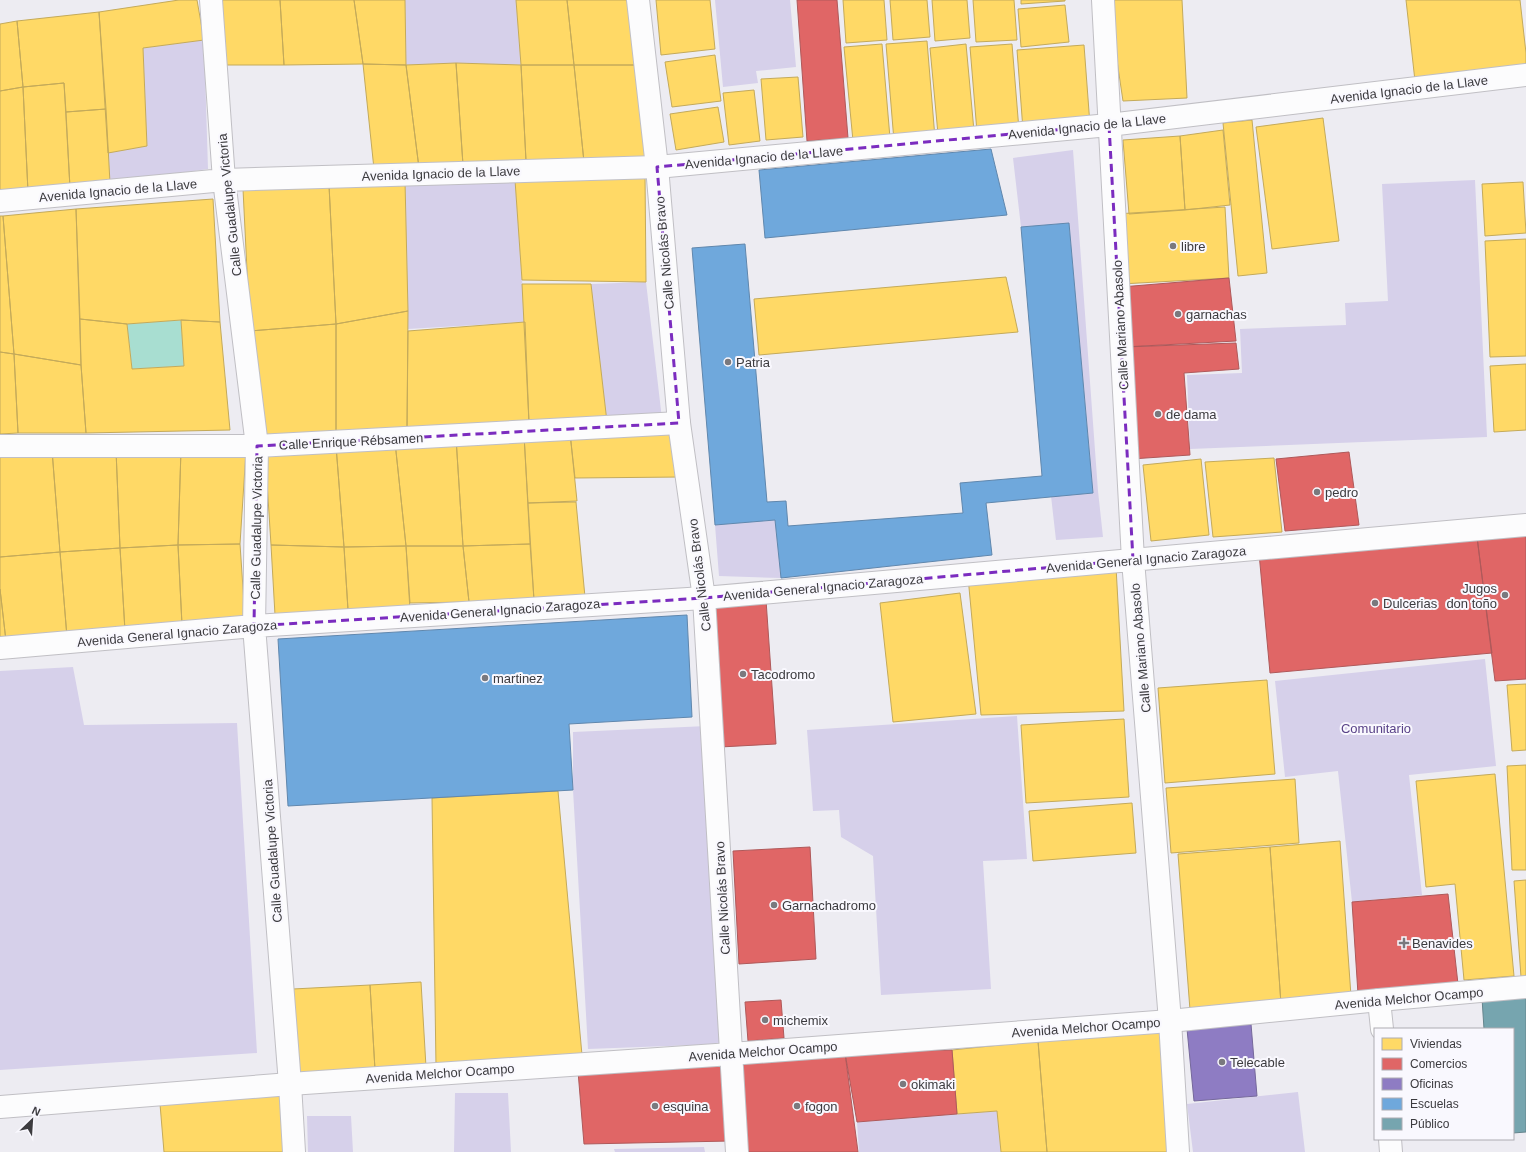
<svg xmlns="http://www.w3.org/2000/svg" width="1526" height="1152" viewBox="0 0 1526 1152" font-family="Helvetica,sans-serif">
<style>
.green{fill:#d6d0ea}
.water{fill:#a8ded1}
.homes{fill:#ffd966;stroke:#c4aa5a}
.shops{fill:#e06666;stroke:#af595a}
.offices{fill:#8e7cc3;stroke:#75689b}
.schools{fill:#6fa8dc;stroke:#6087ad}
.public{fill:#76a5af;stroke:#65858d}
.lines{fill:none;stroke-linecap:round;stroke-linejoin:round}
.minor-casing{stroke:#c0bfc4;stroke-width:24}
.tertiary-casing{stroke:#c0bfc4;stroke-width:24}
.minor{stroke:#fcfcfd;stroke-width:22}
.tertiary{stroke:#fcfcfd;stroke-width:22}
.marked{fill:none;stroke:#7b2cbf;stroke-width:3;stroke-dasharray:8 5;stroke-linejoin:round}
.poi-dot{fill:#7a797e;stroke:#f9f8fe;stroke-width:1.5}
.labels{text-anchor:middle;stroke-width:4;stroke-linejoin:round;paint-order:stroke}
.street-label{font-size:13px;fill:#3c3b3f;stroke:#f9f8fe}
.poi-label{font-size:13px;fill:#3c3b3f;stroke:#f9f8fe;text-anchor:start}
.park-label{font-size:13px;fill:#594288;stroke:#f9f8fe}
</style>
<rect width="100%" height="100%" fill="#edecf2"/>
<path class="green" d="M 405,0 L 516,0 L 521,65 L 456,63 L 406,65 Z
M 715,0 L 790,0 L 796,67 L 756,71 L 758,83 L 723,87 Z
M 204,40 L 208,169 L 110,183 L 108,153 L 147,146 L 143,48 Z
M 1073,150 L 1098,491 L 1103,537 L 1056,540 L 1051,496 L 1093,493 L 1069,223 L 1021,227 L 1013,158 Z
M 515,180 L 525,322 L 408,329 L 405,181 Z
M 1475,180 L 1487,437 L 1190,449 L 1187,375 L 1242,373 L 1240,329 L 1346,325 L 1345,303 L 1388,301 L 1382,184 Z
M 646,282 L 662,419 L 607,422 L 591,284 Z
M 775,520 L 781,578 L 719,576 L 715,525 Z
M 1485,659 L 1496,766 L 1409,775 L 1422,895 L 1352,902 L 1338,771 L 1285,777 L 1275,681 Z
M 73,667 L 84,725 L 237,723 L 257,1053 L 0,1070 L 0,671 Z
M 1017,716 L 1027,859 L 983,861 L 991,989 L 881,995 L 873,856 L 841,837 L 839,810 L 813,811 L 807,730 Z
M 707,726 L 721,1044 L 588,1049 L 573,790 L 573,732 Z
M 1298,1092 L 1305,1152 L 1193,1152 L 1187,1104 Z
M 455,1093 L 508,1093 L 511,1152 L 454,1152 Z
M 997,1111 L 1001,1152 L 859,1152 L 857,1122 Z
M 307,1116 L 351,1116 L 353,1152 L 308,1152 Z
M 704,1147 L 705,1152 L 615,1152 L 614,1149 Z"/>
<path class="water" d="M 181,320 L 184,366 L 132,369 L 127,324 Z"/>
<path class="homes" d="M 179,0 L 197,0 L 204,40 L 143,48 L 147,146 L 108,153 L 99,12 Z
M 221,0 L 280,0 L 284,65 L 221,65 Z
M 280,0 L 354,0 L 363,64 L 284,65 Z
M 354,0 L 405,0 L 406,65 L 363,64 Z
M 516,0 L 567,0 L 574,65 L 521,65 Z
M 567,0 L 628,0 L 637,65 L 574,65 Z
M 656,0 L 710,0 L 715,49 L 661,55 Z
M 843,0 L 884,0 L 887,40 L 846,43 Z
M 890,0 L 927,0 L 930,37 L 893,40 Z
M 932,0 L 967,0 L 970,38 L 935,41 Z
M 973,0 L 1014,0 L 1017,40 L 976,42 Z
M 1021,0 L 1065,0 L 1065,1 L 1021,4 Z
M 1108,0 L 1182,0 L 1187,98 L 1123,101 Z
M 1406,0 L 1520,0 L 1526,53 L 1526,70 L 1415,81 Z
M 1065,5 L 1069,42 L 1021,47 L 1018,9 Z
M 99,12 L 106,109 L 66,112 L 64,83 L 23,87 L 17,21 Z
M 17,21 L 23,87 L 0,91 L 0,24 Z
M 927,41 L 935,138 L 894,141 L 886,44 Z
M 882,44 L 890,138 L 853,141 L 844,47 Z
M 966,44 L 974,131 L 938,134 L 930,48 Z
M 1012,44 L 1019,130 L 977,132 L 970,47 Z
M 1084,45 L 1090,125 L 1023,130 L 1017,50 Z
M 715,55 L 721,101 L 672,107 L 665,62 Z
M 456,63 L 521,65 L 526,161 L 463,165 Z
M 456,63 L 463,165 L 419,168 L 406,65 Z
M 363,64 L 406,65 L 419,168 L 374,169 Z
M 521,65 L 574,65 L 584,162 L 526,161 Z
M 574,65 L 637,65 L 651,162 L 584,162 Z
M 798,77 L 803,137 L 766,140 L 761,79 Z
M 64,83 L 70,188 L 28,192 L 23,87 Z
M 23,87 L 28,192 L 0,194 L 0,91 Z
M 754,90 L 760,141 L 729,145 L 723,93 Z
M 718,107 L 724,142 L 676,150 L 670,114 Z
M 106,109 L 110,183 L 70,188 L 66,112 Z
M 1323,118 L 1339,241 L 1272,249 L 1256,127 Z
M 1252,120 L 1267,273 L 1238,276 L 1223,123 Z
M 1223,130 L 1230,205 L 1185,210 L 1180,136 Z
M 1180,136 L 1185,210 L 1129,214 L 1123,140 Z
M 645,175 L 646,282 L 522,280 L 515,180 Z
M 405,181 L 408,311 L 336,324 L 329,185 Z
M 1523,182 L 1526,233 L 1485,236 L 1482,184 Z
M 329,185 L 336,324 L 250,331 L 243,189 Z
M 213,199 L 220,322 L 181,320 L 127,324 L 80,319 L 76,209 Z
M 1225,207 L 1229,278 L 1121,284 L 1116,214 Z
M 76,209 L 81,365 L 14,354 L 3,216 Z
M 0,216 L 3,216 L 14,354 L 0,352 Z
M 1526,239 L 1526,356 L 1490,357 L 1485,241 Z
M 1006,277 L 1018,332 L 759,355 L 754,299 Z
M 522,284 L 591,284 L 607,422 L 529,423 Z
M 408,311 L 407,428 L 336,434 L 336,324 Z
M 80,319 L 127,324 L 132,369 L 184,366 L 181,320 L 220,322 L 230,430 L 86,433 L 81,365 Z
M 525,322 L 529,423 L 407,428 L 408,331 Z
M 336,324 L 336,434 L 263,437 L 250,331 Z
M 0,352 L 14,354 L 18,433 L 0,434 Z
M 14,354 L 81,365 L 86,433 L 18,433 Z
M 1526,364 L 1526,430 L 1494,432 L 1490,366 Z
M 674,428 L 681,477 L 575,478 L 570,433 Z
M 570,433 L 577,501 L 528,503 L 524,435 Z
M 524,435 L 530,544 L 463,546 L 456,438 Z
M 456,438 L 463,546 L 406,546 L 395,442 Z
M 395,442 L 406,546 L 344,547 L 336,446 Z
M 336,446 L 344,547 L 271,545 L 265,450 Z
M 181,449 L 178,545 L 120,548 L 116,450 Z
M 181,449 L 246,451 L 240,544 L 178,545 Z
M 52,450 L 60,552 L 0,557 L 0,452 Z
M 52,450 L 116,450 L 120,548 L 60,552 Z
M 1274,458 L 1282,532 L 1213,537 L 1205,462 Z
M 1201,459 L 1209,535 L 1151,541 L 1143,465 Z
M 576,502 L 585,597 L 534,600 L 528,503 Z
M 240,544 L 245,618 L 182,625 L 178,545 Z
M 530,544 L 534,600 L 469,602 L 463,546 Z
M 178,545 L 182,625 L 125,631 L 120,548 Z
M 271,545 L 344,547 L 348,610 L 275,615 Z
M 406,546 L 410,610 L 348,610 L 344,547 Z
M 406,546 L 463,546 L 469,602 L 410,603 Z
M 120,548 L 125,631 L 67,637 L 60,552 Z
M 60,552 L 67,637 L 6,641 L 0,589 L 0,557 Z
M 1116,567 L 1124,711 L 981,715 L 968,577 Z
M 0,589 L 6,641 L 0,642 Z
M 960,593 L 976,714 L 893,722 L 880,603 Z
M 1267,680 L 1275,774 L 1165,783 L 1158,688 Z
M 1526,684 L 1526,750 L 1512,751 L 1507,685 Z
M 1124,719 L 1129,797 L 1026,803 L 1021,725 Z
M 1526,765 L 1526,870 L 1512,870 L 1507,766 Z
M 1495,774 L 1514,976 L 1464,980 L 1455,884 L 1426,887 L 1416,781 Z
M 1295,779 L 1299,843 L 1171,853 L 1166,788 Z
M 558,791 L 582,1055 L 436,1066 L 432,798 Z
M 1132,803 L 1136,853 L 1033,861 L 1029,811 Z
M 1340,841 L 1351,996 L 1281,1004 L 1270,847 Z
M 1270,847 L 1281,1004 L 1190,1010 L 1178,854 Z
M 1526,880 L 1526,976 L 1521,977 L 1514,881 Z
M 421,982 L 426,1067 L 375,1070 L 370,985 Z
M 370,985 L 375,1070 L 298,1076 L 293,989 Z
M 1160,1031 L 1170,1152 L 1047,1152 L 1038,1041 Z
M 1038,1041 L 1047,1152 L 1001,1152 L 997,1111 L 957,1114 L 952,1050 Z
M 280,1094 L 286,1152 L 164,1152 L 160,1104 Z"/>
<path class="shops" d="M 797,0 L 837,0 L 848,138 L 807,141 Z
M 1229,278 L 1236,341 L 1124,347 L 1121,287 Z
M 1236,343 L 1239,369 L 1184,373 L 1190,455 L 1131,459 L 1124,347 Z
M 1349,452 L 1359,525 L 1285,531 L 1276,459 Z
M 1526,532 L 1526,679 L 1495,681 L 1477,537 Z
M 1477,537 L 1492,653 L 1270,673 L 1259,553 Z
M 766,600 L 776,744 L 720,747 L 710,603 Z
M 810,847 L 816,959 L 739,964 L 733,851 Z
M 1448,894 L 1458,984 L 1358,994 L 1352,902 Z
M 781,1000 L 784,1038 L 748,1041 L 745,1002 Z
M 952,1050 L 957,1114 L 857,1122 L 845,1053 Z
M 845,1053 L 858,1152 L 746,1152 L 737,1059 Z
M 726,1061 L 730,1141 L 584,1144 L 578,1071 Z"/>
<path class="offices" d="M 1251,1024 L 1257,1096 L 1194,1101 L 1187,1029 Z"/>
<path class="schools" d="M 991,149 L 1007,215 L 765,238 L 759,170 Z
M 1069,223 L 1093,493 L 986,503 L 992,555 L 781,578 L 775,520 L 715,525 L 692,248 L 745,244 L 767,502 L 786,501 L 788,526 L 963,513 L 960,483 L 1042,476 L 1021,227 Z
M 687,615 L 692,717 L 569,724 L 573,790 L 288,806 L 278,639 Z"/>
<path class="public" d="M 1526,996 L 1526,1132 L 1513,1133 L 1513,1029 L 1484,1029 L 1482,998 Z"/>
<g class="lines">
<defs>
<path id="minor" d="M 211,0 L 224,180 L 257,446 L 254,626 L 290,1084 L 294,1152
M 1103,0 L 1133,560 L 1170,1021 L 1178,1152
M 0,201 L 224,180 L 657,167 L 1109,125 L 1526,75
M 0,446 L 257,446 L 679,423
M 0,648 L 254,626 L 704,598 L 1526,525
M 1379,1000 L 1382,1029
M 1390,1139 L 1391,1152"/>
<path id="tertiary" d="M 638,0 L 657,167 L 679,423 L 704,598 L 737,1152
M 0,1107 L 290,1084 L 731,1054 L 1170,1021 L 1379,1000 L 1526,987"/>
</defs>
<use href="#minor" class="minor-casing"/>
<use href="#tertiary" class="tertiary-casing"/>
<use href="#minor" class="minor"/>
<use href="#tertiary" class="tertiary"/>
</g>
<path class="marked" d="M 1109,125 L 1133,560 L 704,598 L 254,626 L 257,446 L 679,423 L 657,167 Z"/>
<g class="poi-dot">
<circle cx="1173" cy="246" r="4"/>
<circle cx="1178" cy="314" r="4"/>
<circle cx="728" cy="362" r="4"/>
<circle cx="1158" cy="414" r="4"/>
<circle cx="1317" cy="492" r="4"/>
<circle cx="1505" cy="595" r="4"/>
<circle cx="1375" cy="603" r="4"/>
<circle cx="743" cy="674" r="4"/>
<circle cx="485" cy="678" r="4"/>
<circle cx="774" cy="905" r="4"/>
<path d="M1402 937h4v4h4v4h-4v4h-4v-4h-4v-4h4z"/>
<circle cx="765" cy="1020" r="4"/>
<circle cx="1222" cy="1062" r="4"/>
<circle cx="903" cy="1084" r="4"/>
<circle cx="655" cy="1106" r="4"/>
<circle cx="797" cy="1106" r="4"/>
</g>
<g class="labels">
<g class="street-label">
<text transform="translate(1409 89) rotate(-7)" y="5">Avenida Ignacio de la Llave</text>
<text transform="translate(1087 126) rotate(-6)" y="5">Avenida Ignacio de la Llave</text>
<text transform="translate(764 157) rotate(-5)" y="5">Avenida Ignacio de la Llave</text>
<text transform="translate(441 173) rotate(-2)" y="5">Avenida Ignacio de la Llave</text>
<text transform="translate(118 190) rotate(-5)" y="5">Avenida Ignacio de la Llave</text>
<text transform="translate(229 205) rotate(-96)" y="5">Calle Guadalupe Victoria</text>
<text transform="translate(664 253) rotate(-95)" y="5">Calle Nicolás Bravo</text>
<text transform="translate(1120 325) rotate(-93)" y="5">Calle Mariano Abasolo</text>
<text transform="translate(351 441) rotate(-3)" y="5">Calle Enrique Rébsamen</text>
<text transform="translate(256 528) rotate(-89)" y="5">Calle Guadalupe Victoria</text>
<text transform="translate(1146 559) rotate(-5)" y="5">Avenida General Ignacio Zaragoza</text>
<text transform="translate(699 575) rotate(-97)" y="5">Calle Nicolás Bravo</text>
<text transform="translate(823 587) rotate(-5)" y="5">Avenida General Ignacio Zaragoza</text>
<text transform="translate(500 610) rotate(-4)" y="5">Avenida General Ignacio Zaragoza</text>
<text transform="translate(177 633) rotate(-5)" y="5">Avenida General Ignacio Zaragoza</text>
<text transform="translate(1140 648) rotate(-95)" y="5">Calle Mariano Abasolo</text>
<text transform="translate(272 851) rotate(-94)" y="5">Calle Guadalupe Victoria</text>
<text transform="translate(722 898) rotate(-93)" y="5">Calle Nicolás Bravo</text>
<text transform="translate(1409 998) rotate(-5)" y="5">Avenida Melchor Ocampo</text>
<text transform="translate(1086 1027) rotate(-4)" y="5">Avenida Melchor Ocampo</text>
<text transform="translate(763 1051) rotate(-4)" y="5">Avenida Melchor Ocampo</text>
<text transform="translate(440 1073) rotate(-4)" y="5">Avenida Melchor Ocampo</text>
</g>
<g class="poi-label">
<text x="1181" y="251">libre</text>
<text x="1186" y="319">garnachas</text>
<text x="736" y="367">Patria</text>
<text x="1166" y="419">de dama</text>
<text x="1325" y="497">pedro</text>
<text x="1497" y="593" text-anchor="end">Jugos<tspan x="1497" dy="15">don toño</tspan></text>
<text x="1383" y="608">Dulcerias</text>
<text x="751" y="679">Tacodromo</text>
<text x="493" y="683">martinez</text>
<text x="782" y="910">Garnachadromo</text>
<text x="1412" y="948">Benavides</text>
<text x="773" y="1025">michemix</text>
<text x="1230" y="1067">Telecable</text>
<text x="911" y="1089">okimaki</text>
<text x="663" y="1111">esquina</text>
<text x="805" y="1111">fogon</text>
</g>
<g class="park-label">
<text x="1376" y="733">Comunitario</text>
</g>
</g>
<rect x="1374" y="1028" width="140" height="112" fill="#f9f8fe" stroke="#adacb2"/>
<rect x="1382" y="1038" width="20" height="12" fill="#ffd966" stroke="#adacb2"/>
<text x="1410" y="1048" font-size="12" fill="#3c3b3f">Viviendas</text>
<rect x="1382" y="1058" width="20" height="12" fill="#e06666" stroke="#adacb2"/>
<text x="1410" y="1068" font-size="12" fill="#3c3b3f">Comercios</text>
<rect x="1382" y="1078" width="20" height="12" fill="#8e7cc3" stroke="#adacb2"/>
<text x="1410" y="1088" font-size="12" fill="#3c3b3f">Oficinas</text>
<rect x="1382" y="1098" width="20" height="12" fill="#6fa8dc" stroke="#adacb2"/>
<text x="1410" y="1108" font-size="12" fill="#3c3b3f">Escuelas</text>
<rect x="1382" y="1118" width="20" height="12" fill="#76a5af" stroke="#adacb2"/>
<text x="1410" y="1128" font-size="12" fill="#3c3b3f">Público</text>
<g transform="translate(32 1120) rotate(25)" stroke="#f9f8fe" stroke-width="3" paint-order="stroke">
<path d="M0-3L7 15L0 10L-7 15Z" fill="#3c3b3f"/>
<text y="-6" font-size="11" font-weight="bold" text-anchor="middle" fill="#3c3b3f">N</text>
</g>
</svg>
